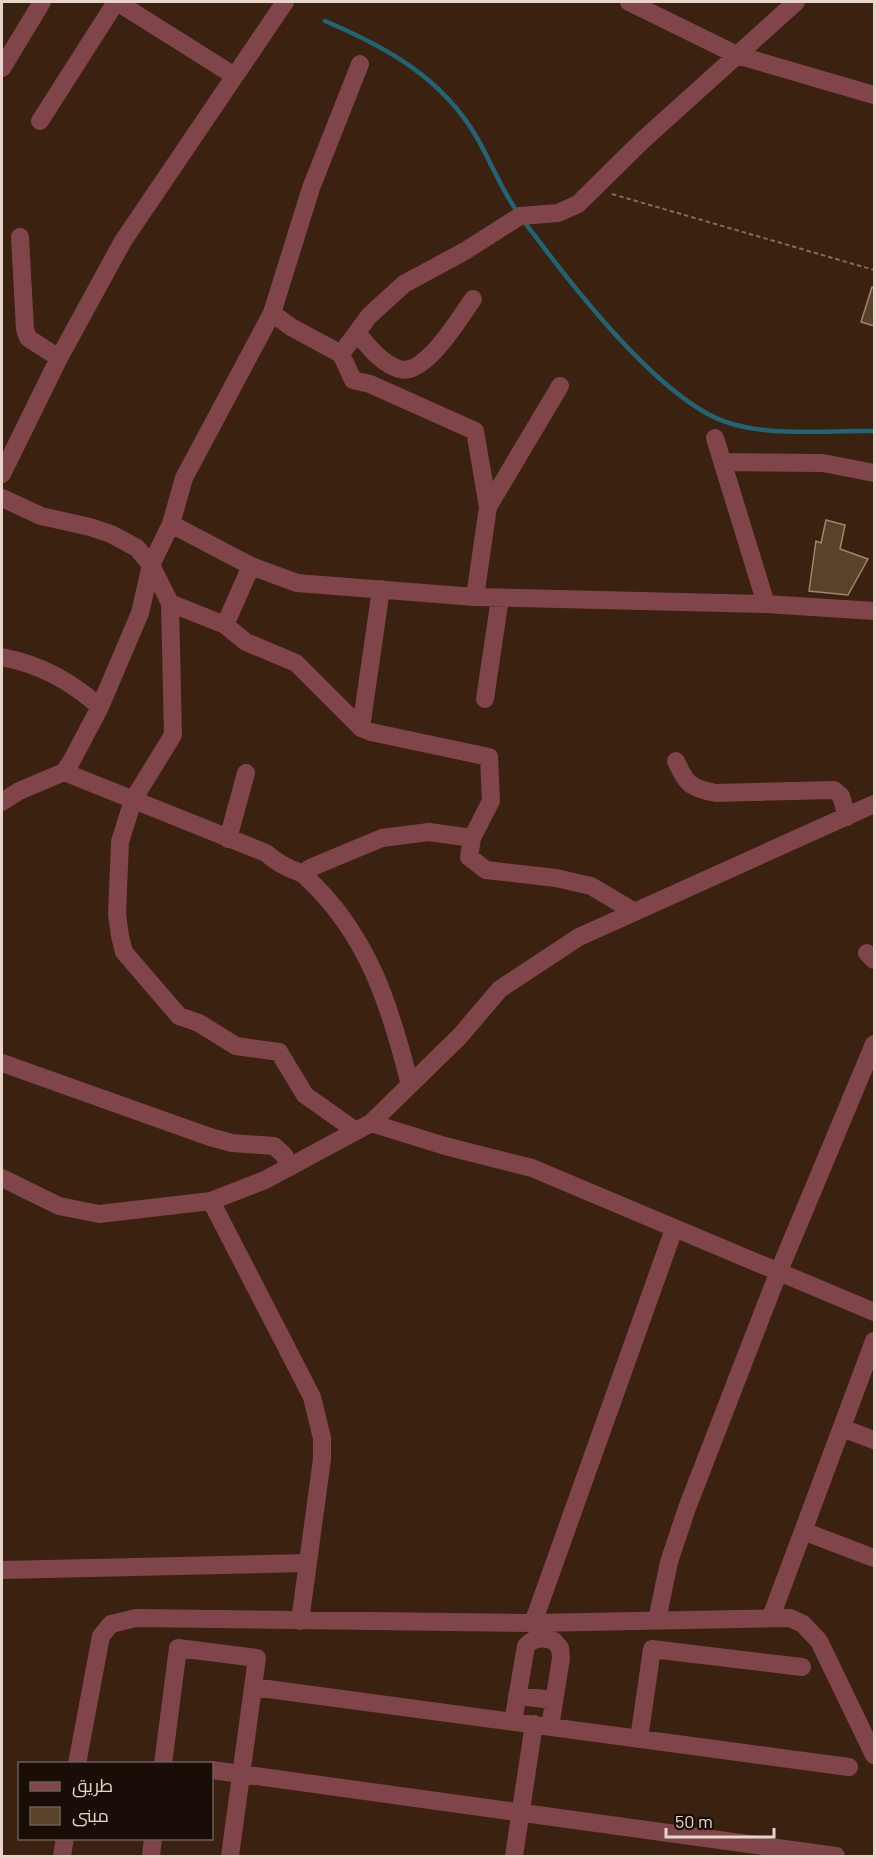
<svg xmlns="http://www.w3.org/2000/svg" width="876" height="1858" viewBox="0 0 876 1858" font-family="Barlow,Cairo,sans-serif">
<style>
.lines{fill:none;stroke-linecap:round;stroke-linejoin:round}
.stream{stroke:#216474;stroke-width:4.5}
.building{fill:#58432a;stroke:#9e866b;stroke-width:1.5}
.path{stroke:#826c5e;stroke-width:2;stroke-dasharray:4.5 3;stroke-linecap:butt}
.minor{stroke:#7f454a;stroke-width:18}
</style>
<rect width="100%" height="100%" fill="#3a2110"/>
<g class="lines">
<path class="stream" d="M 325,21 C 386,47 441,77 476,136 C 491,162 501,189 518,213
M 523,220 C 566,278 660,402 729,423 C 774,437 828,430 874,431"/>
</g>
<path class="building" d="M 872,287 L 874,288 L 874,326 L 861,322 Z
M 826,520 L 845,525 L 840,549 L 868,559 L 848,595 L 809,591 L 816,541 L 821,543 Z"/>
<g class="lines">
<path class="path" d="M 612,194 L 874,270"/>
<path class="minor" d="M 117,2 L 233,75
M 629,2 L 737,55 L 874,95
M 360,64 L 311,188 L 272,313 L 291,327 L 341,354 L 369,316 L 404,284 L 465,251 L 520,216 L 558,213 L 578,204 L 643,140 L 796,2
M 2,68 L 42,2
M 40,121 L 116,2
M 20,237 L 25,329 L 28,338 L 59,358
M 357,333 C 368,346 381,363 399,369 C 425,377 460,317 473,299
M 341,354 L 353,380 L 370,384 L 475,431 L 488,507
M 715,438 L 766,604
M 724,462 L 823,463 L 874,473
M 2,474 L 59,358 L 123,241 L 285,2
M 2,498 L 41,516 L 90,527 L 111,534 L 137,548 L 151,565 L 170,603 L 173,735 L 133,800 L 120,842 L 117,914 L 120,936 L 124,952 L 179,1016 L 199,1023 L 236,1046 L 279,1052 L 305,1095 L 356,1131
M 171,524 L 251,566
M 475,597 L 488,507 L 560,386
M 170,603 L 225,625 L 251,566 L 297,583 L 475,597 L 766,604 L 874,611
M 225,625 L 246,642 L 296,663 L 361,728 L 371,732 L 489,757 L 491,801 L 472,838 L 469,857 L 486,870 L 556,878 L 591,886 L 635,912
M 2,657 C 41,665 69,680 100,707
M 485,699 L 500,598
M 361,728 L 381,589
M 676,761 C 686,784 690,788 716,793 L 834,790 L 841,796 L 847,817
M 64,772 L 266,853 C 272,858 278,863 285,866 C 291,870 300,871 305,876 C 368,934 390,1005 410,1085
M 2,802 L 19,791 L 64,772 L 71,762 L 100,707 L 140,613 L 151,565 L 171,524 L 184,478 L 272,313
M 228,839 L 246,773
M 303,874 L 310,868 L 382,838 L 429,832 L 472,838
M 867,953 L 874,960
M 2,1063 L 210,1137 L 232,1143 L 274,1146 L 284,1155 L 290,1167
M 371,1123 L 445,1146 L 532,1168 L 874,1312
M 2,1178 L 59,1206 L 99,1214 L 211,1201 L 265,1180 L 371,1123 L 460,1036 L 500,989 L 579,937 L 874,804
M 211,1201 L 312,1397 L 322,1438 L 322,1459 L 300,1621
M 842,1428 L 874,1440
M 803,1531 L 874,1558
M 2,1570 L 308,1563
M 771,1617 L 874,1341
M 657,1620 L 669,1562 L 687,1508 L 779,1271 L 874,1044
M 533,1623 L 674,1229
M 253,1687 L 849,1767
M 517,1696 L 554,1700
M 513,1722 L 526,1646 C 534,1637 544,1637 554,1641 L 560,1648 L 561,1658 L 550,1727
M 639,1739 L 652,1649 L 802,1667
M 77,1764 L 101,1636 L 111,1624 L 136,1618 L 533,1623 L 790,1618 L 803,1624 L 819,1641 L 874,1755
M 163,1764 L 178,1648 L 257,1658 L 230,1856
M 212,1770 L 836,1856
M 62,1856 L 65,1838
M 151,1856 L 153,1838
M 514,1856 L 534,1724"/>
</g>
<rect width="876" height="1858" fill="none" stroke="#e6d5ca" stroke-width="6"/>
<rect x="18" y="1762" width="195" height="78" fill="#190e07" stroke="#6b5e55" stroke-width="1.5"/>
<rect x="30" y="1782" width="30" height="9" fill="#7f454a" stroke="#6b5e55" stroke-width="1.5"/>
<text x="72" y="1792" font-size="18" fill="#e6d5ca">طريق</text>
<rect x="30" y="1807" width="30" height="18" fill="#58432a" stroke="#6b5e55" stroke-width="1.5"/>
<text x="72" y="1822" font-size="18" fill="#e6d5ca">مبنى</text>
<path d="M666 1828v9h108v-9" fill="none" stroke="#e6d5ca" stroke-width="3"/>
<text x="675" y="1828" font-size="18" fill="#e6d5ca" stroke="#190e07" stroke-width="4.5" paint-order="stroke">50 m</text>
</svg>
